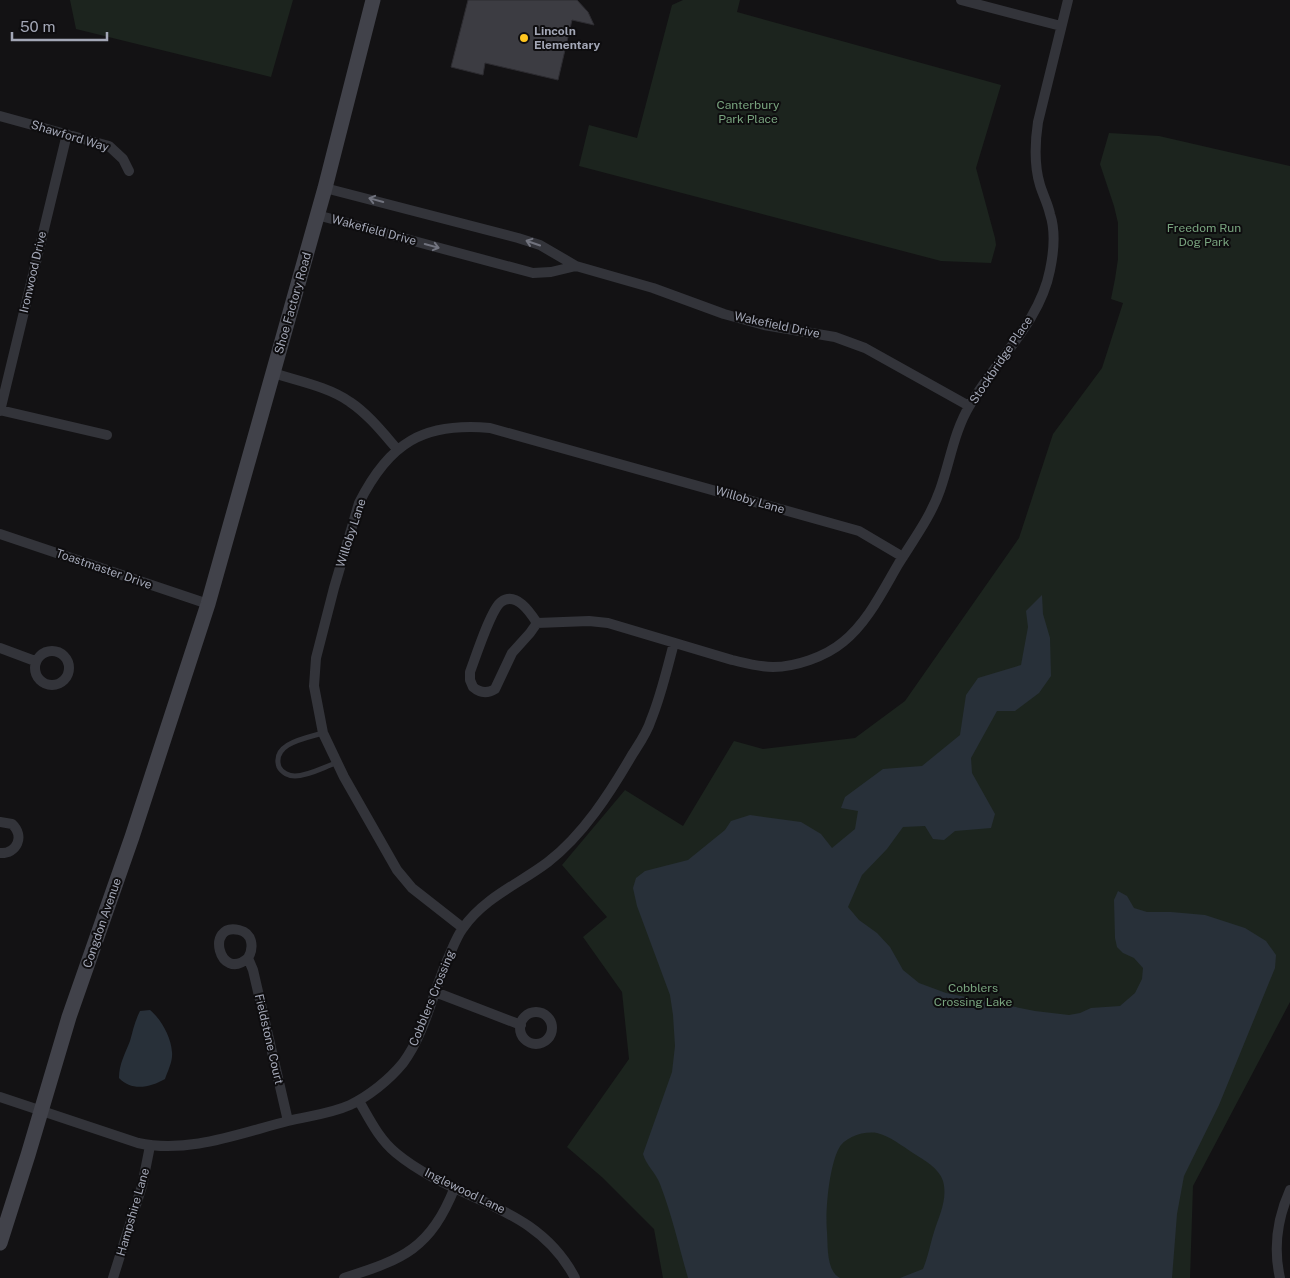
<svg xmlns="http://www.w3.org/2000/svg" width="1290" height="1278" viewBox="0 0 1290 1278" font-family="'Public Sans',sans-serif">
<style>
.green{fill:#1c241e}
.water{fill:#283039}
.building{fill:#3c3c42;stroke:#2d2c31}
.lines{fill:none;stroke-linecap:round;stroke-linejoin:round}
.lane{stroke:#33343a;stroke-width:5}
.street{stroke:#33343a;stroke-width:10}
.secondary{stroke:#41424a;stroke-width:15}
.oneway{stroke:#71737e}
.poi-dot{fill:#ffc620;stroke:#0e0d0f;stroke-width:2}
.labels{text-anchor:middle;stroke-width:4;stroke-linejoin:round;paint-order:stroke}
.poi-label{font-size:12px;font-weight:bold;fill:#a3a7b6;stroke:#0e0d0f;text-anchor:start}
.park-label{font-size:12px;fill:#78a37e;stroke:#0e0d0f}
.street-label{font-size:12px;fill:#a3a7b6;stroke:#0e0d0f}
</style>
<rect width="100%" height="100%" fill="#131214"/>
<path class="green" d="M 70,0 L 293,0 L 271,77 L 76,29 Z
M 683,0 L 740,0 L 737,12 L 1001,85 L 976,168 L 995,238 L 996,245 L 991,263 L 941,261 L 579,166 L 589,125 L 637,138 L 672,5 Z
M 1109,133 L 1159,136 L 1290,166 L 1290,1002 L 1193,1186 L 1190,1278 L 663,1278 L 654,1229 L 603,1178 L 567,1147 L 629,1059 L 622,992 L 583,937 L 607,917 L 562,865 L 625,790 L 683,826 L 734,741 L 763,749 L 855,738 L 905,701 L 1019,538 L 1053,434 L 1102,368 L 1123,303 L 1111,299 L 1115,279 L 1118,259 L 1118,223 L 1114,206 L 1100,164 Z"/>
<path class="water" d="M 1042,595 L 1043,614 L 1050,638 L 1051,676 L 1039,693 L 1015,711 L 997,711 L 971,758 L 972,773 L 995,814 L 991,828 L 955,831 L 944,840 L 933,839 L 925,826 L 903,827 L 887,849 L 862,875 L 848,907 L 859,920 L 877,933 L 890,947 L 903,970 L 919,983 L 946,993 L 1035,1011 L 1069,1015 L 1080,1013 L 1091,1008 L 1120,1006 L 1135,993 L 1142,979 L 1143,968 L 1134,958 L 1123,953 L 1117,947 L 1115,938 L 1114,900 L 1118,891 L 1127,896 L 1134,908 L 1147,912 L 1171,912 L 1205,915 L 1245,928 L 1266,941 L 1276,955 L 1275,968 L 1219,1105 L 1184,1176 L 1177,1214 L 1172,1278 L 900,1278 L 923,1269 C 928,1257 930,1245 934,1232 C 939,1216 948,1199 943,1181 C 939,1168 924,1160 913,1153 C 902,1146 890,1136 877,1133 C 863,1131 844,1137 838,1150 C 829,1169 825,1211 827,1232 C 828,1245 826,1271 840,1278 L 688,1278 C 679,1247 672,1215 660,1184 C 656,1173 646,1165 643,1154 L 672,1072 L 675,1046 L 673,1015 L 670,995 L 637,906 L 633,888 L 636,878 L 645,871 L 688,860 L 725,830 L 731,821 L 750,815 L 801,822 L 821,834 L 832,848 L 855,829 L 858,811 L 841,808 L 845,797 L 883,769 L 922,766 L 960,735 L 966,695 L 978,678 L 1021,665 L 1028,627 L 1026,611 Z
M 150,1010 C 161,1019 171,1037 172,1052 C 173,1061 168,1070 165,1079 C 151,1087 132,1092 119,1078 C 119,1064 125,1054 130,1041 C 133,1030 135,1021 140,1011 Z"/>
<path class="building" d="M 468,0 L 577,0 L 588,12 L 594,25 L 572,20 L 558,80 L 485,63 L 483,75 L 451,67 Z"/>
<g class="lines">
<path class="lane" d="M 323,733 C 307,738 271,743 279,767 C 282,773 289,776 295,776 C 308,776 324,767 336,763"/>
<path class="street" d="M 961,0 L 1061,26
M 0,116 L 109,146 L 123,159 L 129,171
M 325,188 L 518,238 L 540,245 L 576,266 L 653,288 L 724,314 L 764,325 L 835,337 L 865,348 L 969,406
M 317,215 L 533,273 L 551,272 L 576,266
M 273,373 C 298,381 329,387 350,402 C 368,414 383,433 397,449
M 0,410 L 107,435
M 0,411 L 67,134
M 0,534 L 208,604
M 537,623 C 530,612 516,591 501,602 C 491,609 475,659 470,672 L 470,680 L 473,687 C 480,693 487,694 495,689 L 512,653 L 530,633 L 537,623 L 589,621 L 608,623 L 732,660 C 745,663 759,667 773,667 C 795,667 825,657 843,642 C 868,622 883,590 899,563 C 914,539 931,516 940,490 C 950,462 954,431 970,405 C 996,360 1040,322 1050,270 C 1054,251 1056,232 1050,214 C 1048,204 1043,195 1040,185 C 1034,165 1035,142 1038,122 L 1068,0
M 0,648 L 35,661
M35 668a17 17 0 1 1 34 0a17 17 0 1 1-34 0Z
M 0,822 L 12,824 C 25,836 17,854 0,853
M 463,928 L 412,888 L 397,870 L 344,777 L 323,733 L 314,686 L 316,658 L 334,588 L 359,503 C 389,443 423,422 490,428 L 859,531 L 903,557
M 248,958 C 219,983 205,922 239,930 C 253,933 254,948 248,958 L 253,970 L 288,1121
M 435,992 L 521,1025
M520 1028a16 16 0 1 1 32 0a16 16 0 1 1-32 0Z
M 0,1097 L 138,1143 C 189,1154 240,1133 288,1121 C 308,1116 330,1114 350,1105 C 369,1096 389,1080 403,1063 C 426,1032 433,991 449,956 C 453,947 457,936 463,928 C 485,897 519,884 548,862 C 583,835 610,793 632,755 C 639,744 647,733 651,720 C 661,696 667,669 674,643
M 359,1101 C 370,1120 379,1139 396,1153 C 455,1202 536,1203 575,1278
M 113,1278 L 142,1186 L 150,1146
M 344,1278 C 404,1259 430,1249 455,1187
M 1280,1278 C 1273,1247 1277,1219 1290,1190"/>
<path class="secondary" d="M 0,1243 L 28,1155 L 69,1017 L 132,837 L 208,604 L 325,188 L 373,0"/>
</g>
<defs><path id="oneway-shaft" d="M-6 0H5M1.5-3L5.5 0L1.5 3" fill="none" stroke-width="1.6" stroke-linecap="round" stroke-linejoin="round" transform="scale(1.25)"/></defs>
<g class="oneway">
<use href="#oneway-shaft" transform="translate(376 200) rotate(-165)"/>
<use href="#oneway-shaft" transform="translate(533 243) rotate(-161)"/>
<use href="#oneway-shaft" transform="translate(432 246) rotate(15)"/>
</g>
<circle class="poi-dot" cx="524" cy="38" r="5"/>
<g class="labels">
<g class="poi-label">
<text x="534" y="35">Lincoln<tspan x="534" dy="14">Elementary</tspan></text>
</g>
<g class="park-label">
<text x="748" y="109">Canterbury<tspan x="748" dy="14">Park Place</tspan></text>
<text x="1204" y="232">Freedom Run<tspan x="1204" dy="14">Dog Park</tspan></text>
<text x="973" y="992">Cobblers<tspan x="973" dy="14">Crossing Lake</tspan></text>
</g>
<g class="street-label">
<text transform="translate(70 136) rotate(17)" y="4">Shawford Way</text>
<text transform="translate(374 230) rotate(15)" y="4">Wakefield Drive</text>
<text transform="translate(33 272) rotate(-77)" y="4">Ironwood Drive</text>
<text transform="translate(293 303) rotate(-74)" y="4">Shoe Factory Road</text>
<text transform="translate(777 325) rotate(12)" y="4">Wakefield Drive</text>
<text transform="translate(1001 360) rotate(-56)" y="4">Stockbridge Place</text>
<text transform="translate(750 500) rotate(16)" y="4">Willoby Lane</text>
<text transform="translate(351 533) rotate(-72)" y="4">Willoby Lane</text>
<text transform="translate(104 569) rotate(19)" y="4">Toastmaster Drive</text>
<text transform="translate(102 923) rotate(-71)" y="4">Congdon Avenue</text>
<text transform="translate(432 998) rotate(-68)" y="4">Cobblers Crossing</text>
<text transform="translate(269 1039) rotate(77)" y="4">Fieldstone Court</text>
<text transform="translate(465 1191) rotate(26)" y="4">Inglewood Lane</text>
<text transform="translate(133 1212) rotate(-74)" y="4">Hampshire Lane</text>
</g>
</g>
<path d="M12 32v8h95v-8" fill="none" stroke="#a3a7b6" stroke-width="2.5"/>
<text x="20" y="32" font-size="15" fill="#a3a7b6" stroke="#0e0d0f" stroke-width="4" paint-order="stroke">50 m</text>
</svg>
